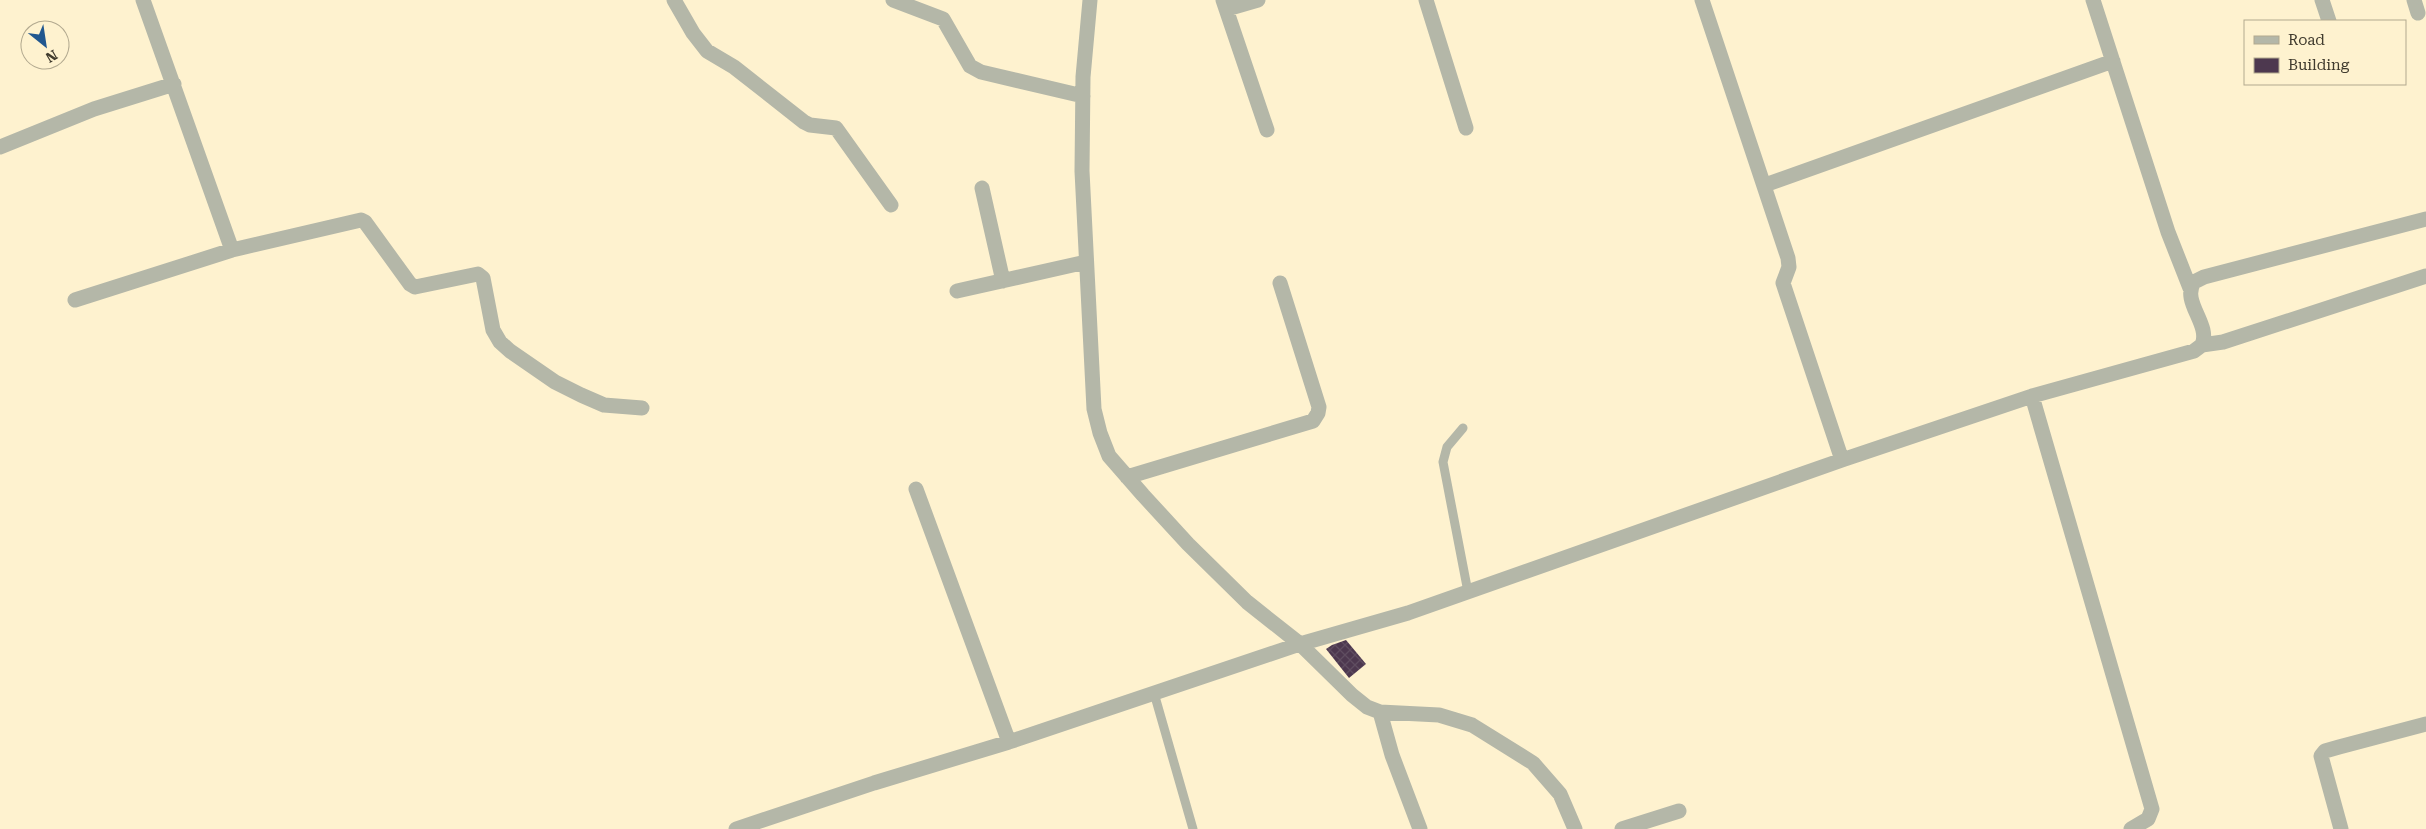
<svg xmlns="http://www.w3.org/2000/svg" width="2426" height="829" viewBox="0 0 2426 829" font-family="'Roboto Serif',serif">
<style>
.building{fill:url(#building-cross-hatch)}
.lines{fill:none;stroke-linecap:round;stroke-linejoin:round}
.lane{stroke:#b4b7a8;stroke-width:9}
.street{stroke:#b4b7a8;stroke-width:15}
</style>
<defs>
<pattern id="building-cross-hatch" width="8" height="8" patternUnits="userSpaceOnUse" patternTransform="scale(1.25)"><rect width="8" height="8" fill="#4d384f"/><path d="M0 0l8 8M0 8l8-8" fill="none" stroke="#5f4d60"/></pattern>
</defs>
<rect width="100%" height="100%" fill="#fef2cf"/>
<path class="building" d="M 1346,640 L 1366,664 L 1349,678 L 1326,649 L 1332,645 Z"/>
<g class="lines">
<path class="lane" d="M 1463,428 L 1447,447 L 1443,462 L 1468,592
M 1154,693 L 1193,829"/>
<path class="street" d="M 143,0 L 232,250
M 674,0 L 693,33 L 707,51 L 734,67 L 804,122 L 810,125 L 836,128 L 891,205
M 893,0 L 943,19 L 970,66 L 981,72 L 1083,96
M 1090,0 L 1083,77 L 1082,171 L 1094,409 L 1100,433 L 1109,456 L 1143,495 L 1188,544 L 1247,602 L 1300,644 L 1352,695 L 1367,707 L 1380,712 L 1439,715 L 1472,725 L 1533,763 L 1560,794 L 1575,829
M 1223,0 L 1267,130
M 1426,0 L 1466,128
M 1702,0 L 1788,258 L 1789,267 L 1783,283 L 1842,460
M 2093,0 L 2168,232 L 2190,288
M 2322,0 L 2329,21
M 2414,0 L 2418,13
M 1227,9 L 1258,0
M 0,147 L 94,109 L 174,84
M 1765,185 L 2113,61
M 982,188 L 1003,281
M 957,291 L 1086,262
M 75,300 L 232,250 L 361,220 L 365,222 L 410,284 L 415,287 L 478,274 L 483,278 L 493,330 L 500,342 L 510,351 L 555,382 L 581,395 L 604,405 L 642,408
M 2202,345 L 2223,342 L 2426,276
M 2032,396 L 2152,809 L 2148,819 L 2131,829
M 1127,477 L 1313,421 L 1318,413 L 1319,407 L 1280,283
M 916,489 L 1009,742
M 1380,712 L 1392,755 L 1420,829
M 736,829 L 874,783 L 1009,742 L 1300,644 L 1408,613 L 1842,460 L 2032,396 L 2194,351 L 2202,345 C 2211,324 2181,302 2194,282 L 2204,277 L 2426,219
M 1622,829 L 1679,811
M 2341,829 L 2321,756 L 2325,751 L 2339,747 L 2426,724"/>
</g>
<rect x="2244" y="20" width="162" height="65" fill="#fef2cf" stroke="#b2a98f"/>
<rect x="2254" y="36" width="25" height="8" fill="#b4b7a8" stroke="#b2a98f"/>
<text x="2288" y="45" font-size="15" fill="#403b2e">Road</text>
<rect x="2254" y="58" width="25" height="15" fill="#4d384f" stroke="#b2a98f"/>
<text x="2288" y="70" font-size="15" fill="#403b2e">Building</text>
<g transform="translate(45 45) rotate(150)"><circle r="24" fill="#fef2cf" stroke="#b2a98f"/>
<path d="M0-4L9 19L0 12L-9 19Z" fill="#21578f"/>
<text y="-8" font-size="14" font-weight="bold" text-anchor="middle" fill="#403b2e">N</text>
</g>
</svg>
